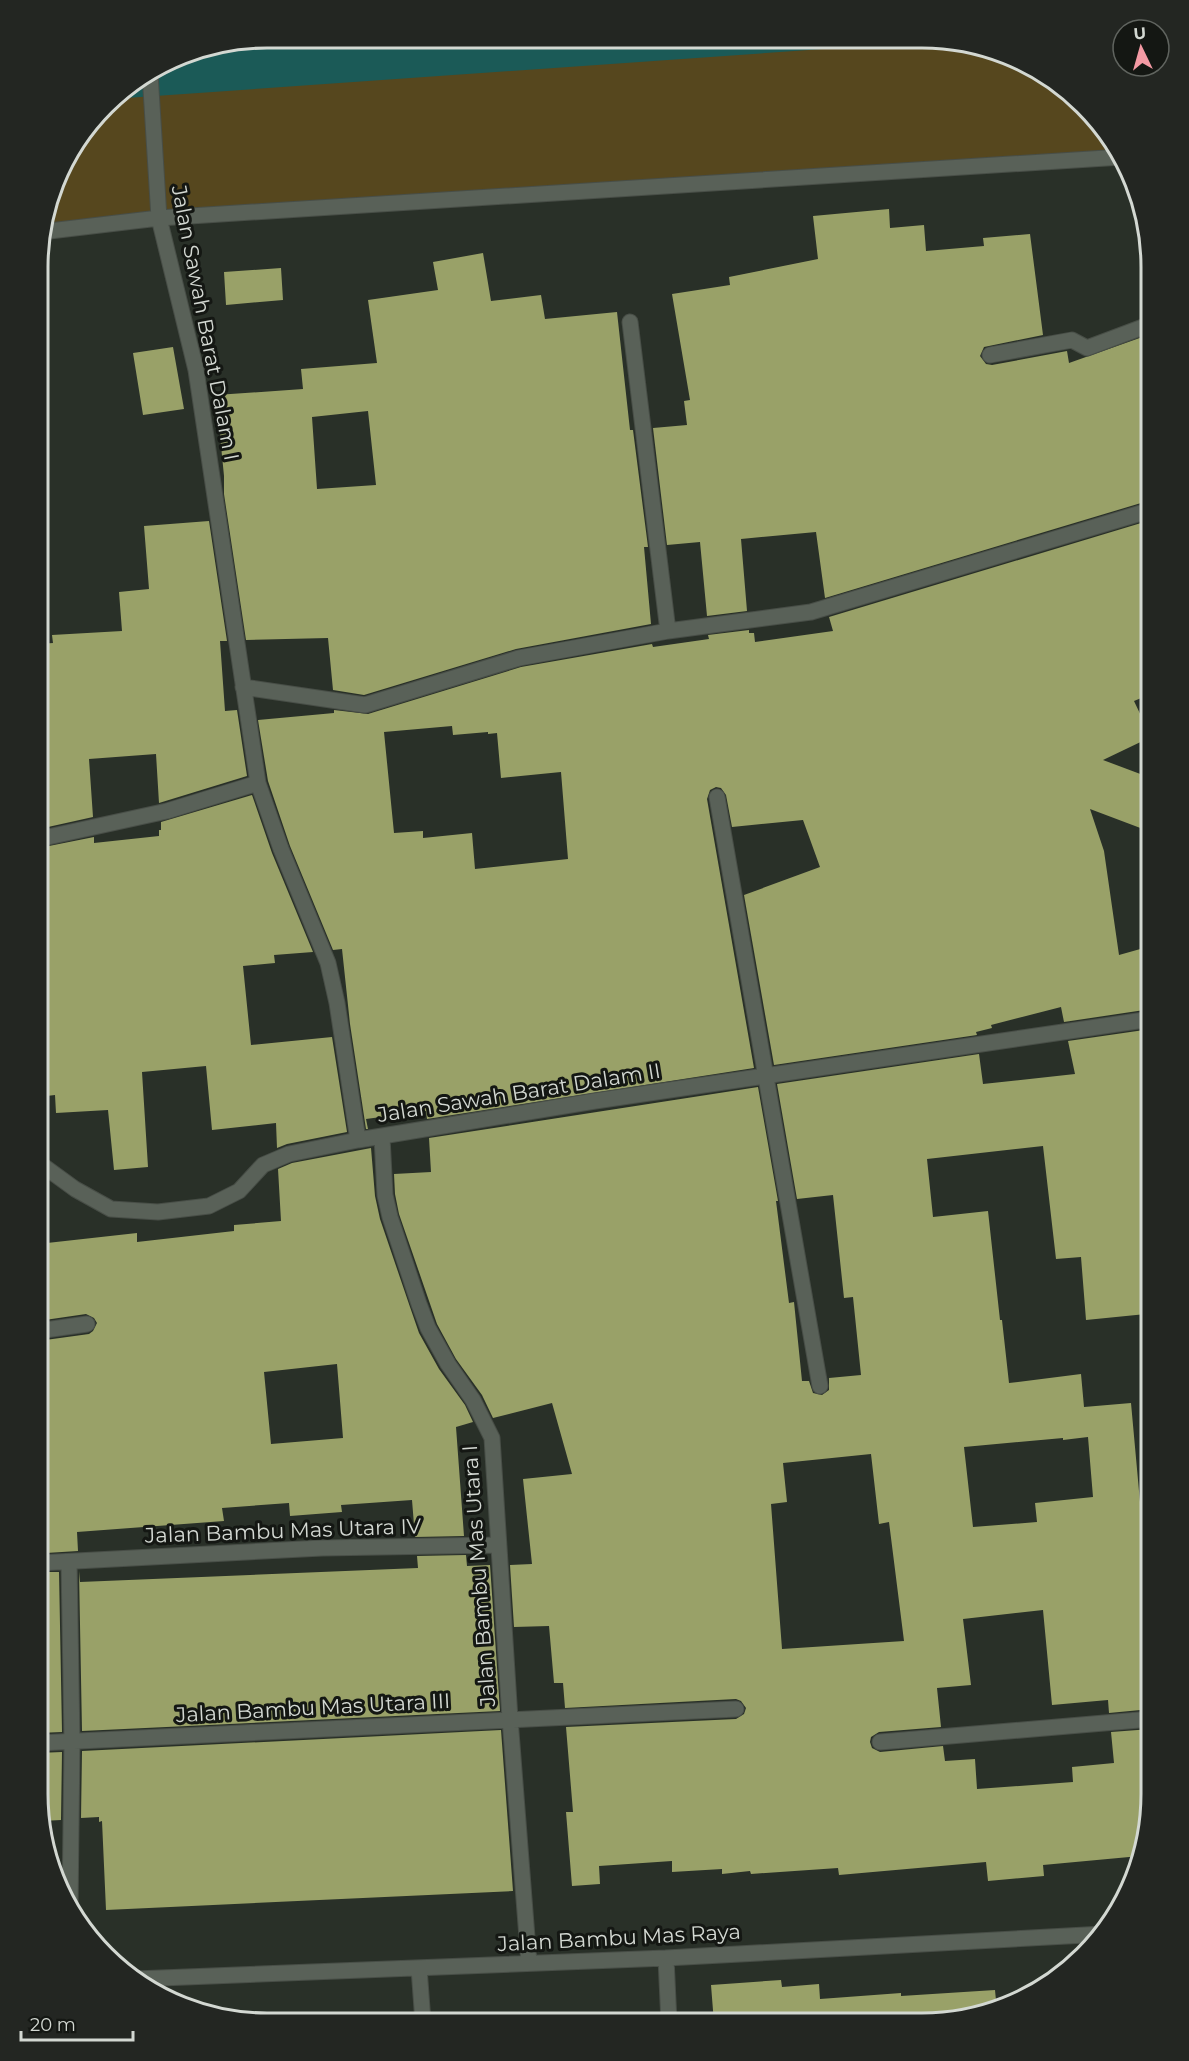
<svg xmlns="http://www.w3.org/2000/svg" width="1189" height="2061" viewBox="0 0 1189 2061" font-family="Montserrat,sans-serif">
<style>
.green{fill:#56471e}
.water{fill:#1b5a57}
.building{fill:#99a168;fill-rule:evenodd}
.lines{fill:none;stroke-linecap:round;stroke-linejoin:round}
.minor-casing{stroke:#484e47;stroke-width:17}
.minor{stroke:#596158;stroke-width:15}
.labels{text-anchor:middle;stroke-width:6;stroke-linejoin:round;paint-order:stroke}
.street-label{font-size:21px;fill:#d3d8d2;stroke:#141713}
.rim{fill:none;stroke:#d3d8d2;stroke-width:3}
</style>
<rect width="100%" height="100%" fill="#293028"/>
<path class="green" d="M 267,38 L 967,42 C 985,48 1007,52 1024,61 C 1062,81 1102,118 1122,157 L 41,232 L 61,165 L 115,95 L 179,55 Z"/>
<path class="water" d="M 267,38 L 923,42 L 112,99 L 115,95 L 179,55 Z"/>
<path class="building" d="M 889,209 L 890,228 L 924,225 L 926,251 L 984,246 L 983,238 L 1030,234 L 1043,335 L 984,347 L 980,356 L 986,364 L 992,365 L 1067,351 L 1069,363 L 1151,334 L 1151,500 L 825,598 L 816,532 L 741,539 L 747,611 L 707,616 L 700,542 L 667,545 L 653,428 L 687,425 L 684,401 L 690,400 L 672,294 L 730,285 L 729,277 L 818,259 L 813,216 Z
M 483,253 L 491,301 L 541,295 L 545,319 L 617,312 L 630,430 L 633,430 L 648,547 L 644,547 L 651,624 L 516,649 L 364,695 L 333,690 L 328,638 L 246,640 L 224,494 L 224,476 L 216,395 L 303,389 L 301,369 L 377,363 L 368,300 L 438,290 L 433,262 ZM 368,411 L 376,485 L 317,489 L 312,417 Z
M 281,268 L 283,300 L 226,305 L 224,272 Z
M 173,347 L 184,409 L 143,415 L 133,353 Z
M 1151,520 L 1151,694 L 1134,701 L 1151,737 L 1103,760 L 1151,778 L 1151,832 L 1090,809 L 1104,851 L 1119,955 L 1151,946 L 1151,1009 L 1064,1022 L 1061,1007 L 991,1025 L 992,1028 L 976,1032 L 977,1035 L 774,1065 L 744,895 L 820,867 L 803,820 L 732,827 L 726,795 L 721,788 L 716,787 L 710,790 L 707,799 L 754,1068 L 427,1119 L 426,1111 L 366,1119 L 368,1129 L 366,1129 L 350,1024 L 342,949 L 333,950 L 290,846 L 268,781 L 258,720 L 334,713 L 334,710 L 368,714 L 521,667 L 652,644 L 653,647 L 709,639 L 708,635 L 749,630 L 749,633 L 754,633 L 755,642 L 833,631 L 829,617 ZM 452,726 L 453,735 L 488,732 L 488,734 L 497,733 L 501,778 L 561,772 L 568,859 L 475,869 L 472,833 L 423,838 L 423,831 L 394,833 L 384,732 Z
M 209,521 L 227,641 L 220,641 L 225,711 L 237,710 L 247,776 L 159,803 L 156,754 L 89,759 L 93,817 L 39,829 L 39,644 L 53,643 L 52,635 L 122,631 L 119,592 L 149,589 L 144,526 Z
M 252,795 L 272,853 L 313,952 L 274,955 L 275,963 L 243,966 L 251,1045 L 332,1037 L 347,1132 L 287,1144 L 277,1148 L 276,1123 L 212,1130 L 206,1066 L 142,1072 L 148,1167 L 114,1170 L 108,1110 L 56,1113 L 55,1095 L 38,1097 L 39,848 L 94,837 L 94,843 L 159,836 L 159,830 L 161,830 L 161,822 Z
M 1151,1029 L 1151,1304 L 1146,1314 L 1086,1320 L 1081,1257 L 1056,1259 L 1043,1146 L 927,1159 L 933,1217 L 988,1211 L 1000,1320 L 1002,1320 L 1009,1383 L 1081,1374 L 1084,1407 L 1131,1403 L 1141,1513 L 1151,1512 L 1151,1709 L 1109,1713 L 1108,1700 L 1052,1705 L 1043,1610 L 963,1619 L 971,1685 L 937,1688 L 941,1727 L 879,1732 L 871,1737 L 870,1742 L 872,1748 L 880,1752 L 943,1746 L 945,1761 L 975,1759 L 977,1789 L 1073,1782 L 1072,1767 L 1114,1763 L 1111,1732 L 1151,1729 L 1151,1810 L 1140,1856 L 1043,1865 L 1044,1876 L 988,1881 L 986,1862 L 839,1875 L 838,1868 L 751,1874 L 750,1871 L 722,1874 L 722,1869 L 672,1872 L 672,1861 L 599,1866 L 600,1884 L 572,1886 L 566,1812 L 573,1812 L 566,1727 L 736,1719 L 744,1714 L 746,1708 L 741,1701 L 736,1699 L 565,1708 L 563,1683 L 554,1683 L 549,1626 L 514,1627 L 510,1565 L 532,1564 L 523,1479 L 572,1474 L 552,1403 L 493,1418 L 482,1395 L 456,1359 L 437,1324 L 399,1214 L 395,1194 L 394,1174 L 431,1172 L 429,1138 L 758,1087 L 778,1201 L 776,1201 L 789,1303 L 794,1302 L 802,1381 L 809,1381 L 813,1393 L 822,1395 L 829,1390 L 829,1378 L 861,1375 L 853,1297 L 844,1298 L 833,1195 L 797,1199 L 777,1084 L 979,1054 L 983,1084 L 1075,1074 L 1068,1041 ZM 1088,1437 L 1093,1497 L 1035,1503 L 1037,1522 L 973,1527 L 964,1447 L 1063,1438 L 1063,1440 ZM 871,1454 L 879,1524 L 889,1522 L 904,1641 L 782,1649 L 771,1504 L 787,1502 L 783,1463 Z
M 371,1148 L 375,1196 L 380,1219 L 410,1307 L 419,1333 L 439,1369 L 465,1405 L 473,1422 L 456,1427 L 464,1536 L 415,1537 L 412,1500 L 341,1505 L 342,1512 L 290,1516 L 289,1503 L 222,1508 L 224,1521 L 77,1532 L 78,1551 L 46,1553 L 38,1466 L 38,1448 L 42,1448 L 38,1405 L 38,1341 L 89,1334 L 93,1331 L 97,1323 L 94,1318 L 86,1314 L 38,1321 L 38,1244 L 137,1233 L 137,1242 L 234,1231 L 234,1225 L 281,1221 L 278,1169 L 292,1163 ZM 337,1364 L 343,1438 L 271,1444 L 264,1372 Z
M 466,1555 L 467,1566 L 490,1565 L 500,1711 L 82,1731 L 79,1571 L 80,1582 L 418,1568 L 417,1556 Z
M 48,1572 L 59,1572 L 62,1732 L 38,1733 L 38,1577 L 48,1576 Z
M 501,1730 L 513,1891 L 106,1910 L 102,1821 L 99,1822 L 99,1817 L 81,1818 L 82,1751 Z
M 62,1752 L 61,1820 L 42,1821 L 38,1794 L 38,1753 Z
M 781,1980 L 782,1987 L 819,1984 L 820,1999 L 901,1993 L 901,1996 L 995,1990 L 997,2011 L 922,2024 L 714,2023 L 711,1985 Z"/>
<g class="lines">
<defs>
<path id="minor" d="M 150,73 L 159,218 L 196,370 L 258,783 L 281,849 L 328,963 L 337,1003 L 358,1140
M 41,232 L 159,218 L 1122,157
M 630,322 L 668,631
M 990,355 L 1072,340 L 1087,348 L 1151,324
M 243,687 L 365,705 L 519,658 L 668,631 L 811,612 L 1151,510
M 717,797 L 820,1386
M 39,839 L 167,811 L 258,783
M 382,1137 L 385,1195 L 390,1217 L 419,1304 L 428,1328 L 448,1364 L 473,1400 L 492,1438 L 510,1719 L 529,1963
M 38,1162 L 75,1189 L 111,1209 L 158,1212 L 209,1206 L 239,1191 L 263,1165 L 289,1154 L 358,1140 L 595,1101 L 1151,1019
M 38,1331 L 87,1324
M 69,1562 L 72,1742 L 70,1910
M 38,1563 L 322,1548 L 498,1545
M 880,1742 L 1151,1719
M 38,1743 L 736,1709
M 666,1958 L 669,2023
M 419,1968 L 423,2022
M 135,1979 L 666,1958 L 1104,1934"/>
</defs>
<use href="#minor" class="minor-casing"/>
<use href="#minor" class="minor"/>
</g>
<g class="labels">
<g class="street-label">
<text transform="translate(205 323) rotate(79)" y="7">Jalan Sawah Barat Dalam I</text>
<text transform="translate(519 1093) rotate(-9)" y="7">Jalan Sawah Barat Dalam II</text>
<text transform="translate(283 1531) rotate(-2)" y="7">Jalan Bambu Mas Utara IV</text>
<text transform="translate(479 1576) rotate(-94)" y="7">Jalan Bambu Mas Utara I</text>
<text transform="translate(313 1708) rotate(-3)" y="7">Jalan Bambu Mas Utara III</text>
<text transform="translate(619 1938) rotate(-3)" y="7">Jalan Bambu Mas Raya</text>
</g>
</g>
<path d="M0 0H1189V2061H0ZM267 48H922A219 219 0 0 1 1141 267V1794A219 219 0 0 1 922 2013H267A219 219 0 0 1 48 1794V267A219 219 0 0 1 267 48Z" fill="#232622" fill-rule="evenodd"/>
<path class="rim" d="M267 48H922A219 219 0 0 1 1141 267V1794A219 219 0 0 1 922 2013H267A219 219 0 0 1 48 1794V267A219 219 0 0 1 267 48Z"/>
<g transform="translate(1141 48) rotate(355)"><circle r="28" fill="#141713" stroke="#60645f" stroke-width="1.5"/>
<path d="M0-4.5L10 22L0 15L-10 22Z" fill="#f49aa4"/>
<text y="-9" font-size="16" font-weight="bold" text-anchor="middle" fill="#d3d8d2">U</text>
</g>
<path d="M21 2031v9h112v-9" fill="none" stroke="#d3d8d2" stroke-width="3"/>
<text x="30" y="2031" font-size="18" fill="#d3d8d2" stroke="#141713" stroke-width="4.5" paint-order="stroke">20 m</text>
</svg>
